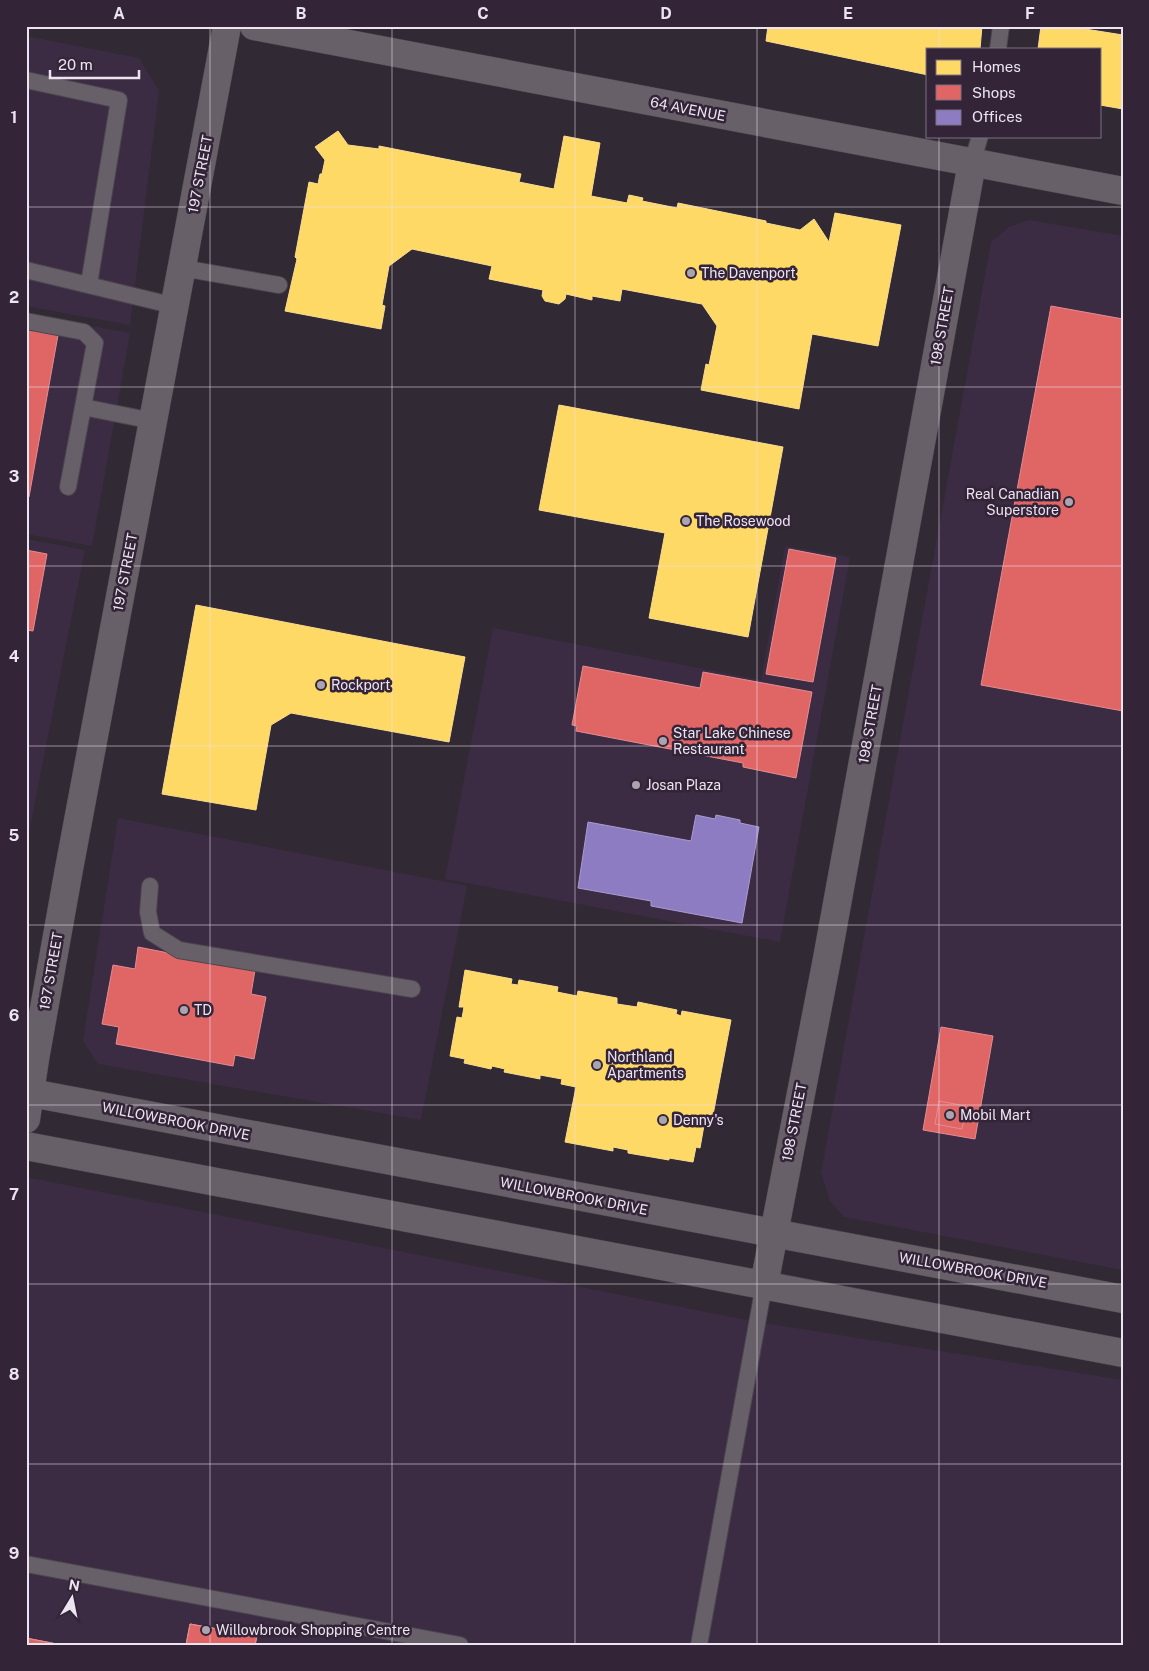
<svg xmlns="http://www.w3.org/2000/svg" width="1149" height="1671" viewBox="0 0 1149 1671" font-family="'Public Sans',sans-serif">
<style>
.built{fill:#3c2c43}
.homes{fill:#ffd966;stroke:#fadc90}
.shops{fill:#e06666;stroke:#e48c90}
.offices{fill:#8e7cc3;stroke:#aa9bd1}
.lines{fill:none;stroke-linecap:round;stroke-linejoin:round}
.lane-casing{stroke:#4b454e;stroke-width:18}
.secondary-casing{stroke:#4b454e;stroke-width:29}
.lane{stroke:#676069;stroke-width:16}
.secondary{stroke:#676069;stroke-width:28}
.grid{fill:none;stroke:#ede4f1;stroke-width:1;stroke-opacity:0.55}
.poi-dot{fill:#aba3ae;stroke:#332438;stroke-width:2}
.labels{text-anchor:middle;stroke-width:5;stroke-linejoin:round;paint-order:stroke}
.street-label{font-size:14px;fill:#ede4f1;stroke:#332438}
.poi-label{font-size:14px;fill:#ede4f1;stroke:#332438;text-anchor:start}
.neatline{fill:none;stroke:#ede4f1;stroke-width:2}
.grid-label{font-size:16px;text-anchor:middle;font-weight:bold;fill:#ede4f1}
</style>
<rect width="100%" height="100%" fill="#312933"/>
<path class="built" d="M 26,36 L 139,58 L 159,91 L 130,325 L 26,306 Z
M 1029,220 L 1123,236 L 1123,1270 L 844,1217 L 830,1201 L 821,1173 L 991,242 L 1009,227 Z
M 26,314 L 130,333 L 92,546 L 26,534 Z
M 26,539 L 85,550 L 26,847 Z
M 785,546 L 850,557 L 780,942 L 445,879 L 493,628 L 761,680 Z
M 118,818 L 467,886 L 421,1120 L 98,1064 L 83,1041 Z
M 26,1177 L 757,1322 L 1123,1380 L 1123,1645 L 26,1645 Z"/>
<path class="homes" d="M 768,26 L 982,26 L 980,49 L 928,49 L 928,75 L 766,41 Z
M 1041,26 L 1066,26 L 1123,35 L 1123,109 L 1100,105 L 1100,49 L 1038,49 Z
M 338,131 L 348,145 L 379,149 L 379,146 L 521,174 L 519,182 L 554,189 L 564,136 L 600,143 L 591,196 L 627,203 L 629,195 L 643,198 L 642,201 L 677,208 L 678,203 L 766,221 L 766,223 L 800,230 L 814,219 L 829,242 L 835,213 L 901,225 L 878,346 L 812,334 L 799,409 L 701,390 L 706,364 L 709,365 L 717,326 L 702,304 L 622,289 L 620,301 L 592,296 L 592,300 L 566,294 L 565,299 L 559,304 L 545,301 L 542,296 L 543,290 L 489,279 L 492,266 L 412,249 L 389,266 L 382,305 L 385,306 L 381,329 L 285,311 L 297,259 L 295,257 L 309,182 L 318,184 L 320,174 L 322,174 L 325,160 L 315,147 Z
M 559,405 L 783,447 L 748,637 L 649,618 L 665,533 L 539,510 Z
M 196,605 L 465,657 L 449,742 L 291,713 L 271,725 L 256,810 L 162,794 Z
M 465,970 L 512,979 L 511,984 L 518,985 L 519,980 L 558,987 L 557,992 L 577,996 L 578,991 L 617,998 L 617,1004 L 637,1007 L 638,1002 L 677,1010 L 676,1014 L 681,1016 L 682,1011 L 731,1020 L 713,1115 L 706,1114 L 700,1148 L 696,1147 L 693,1162 L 669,1158 L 669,1160 L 628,1153 L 628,1150 L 613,1147 L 613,1151 L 565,1142 L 576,1087 L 561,1084 L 562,1079 L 540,1075 L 540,1079 L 504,1072 L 505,1069 L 492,1066 L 491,1069 L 464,1063 L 465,1059 L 450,1056 L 457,1017 L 462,1018 L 464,1007 L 459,1007 Z"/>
<path class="shops" d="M 1051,306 L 1123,319 L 1123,711 L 981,685 Z
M 26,329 L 58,335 L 29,497 L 26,497 Z
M 789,549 L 836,558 L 813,682 L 766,674 Z
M 26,550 L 47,554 L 33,631 L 26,630 Z
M 583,666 L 700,688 L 703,672 L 812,692 L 796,778 L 743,767 L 743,763 L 576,731 L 577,726 L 572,725 Z
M 138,947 L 255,970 L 251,994 L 266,997 L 254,1059 L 235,1055 L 233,1066 L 116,1044 L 119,1027 L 102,1024 L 113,965 L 135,969 Z
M 941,1027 L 993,1036 L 975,1139 L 923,1130 Z
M 939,1101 L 966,1106 L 962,1129 L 935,1124 Z
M 190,1624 L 257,1636 L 255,1645 L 186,1645 Z
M 190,1624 L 257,1636 L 255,1645 L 186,1645 Z
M 26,1638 L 62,1645 L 26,1645 Z
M 26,1638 L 62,1645 L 26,1645 Z"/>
<path class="offices" d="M 696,815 L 715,819 L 716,815 L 740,820 L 740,823 L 759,827 L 742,923 L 651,906 L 651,901 L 578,888 L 588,822 L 691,841 Z"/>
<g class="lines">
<defs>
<path id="lane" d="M 998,49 L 1001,26
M 26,80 L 119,100 L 89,284
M 972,163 L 980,136
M 182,268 L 279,285
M 26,270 L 175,306
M 26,321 L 84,332 L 95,343 L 83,407 L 153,421
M 68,487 L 83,407
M 150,886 L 148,912 L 152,933 L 179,950 L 412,989
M 26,1564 L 460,1645
M 699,1645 L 764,1285"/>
<path id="secondary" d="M 254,26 L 1123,191
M 26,1092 L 1123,1299
M 26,1119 L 35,1059 L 69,869 L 227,26
M 26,1146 L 1123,1353
M 764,1285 L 827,959 L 972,163"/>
</defs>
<use href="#lane" class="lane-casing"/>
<use href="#secondary" class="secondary-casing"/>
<use href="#lane" class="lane"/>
<use href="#secondary" class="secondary"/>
</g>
<path class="grid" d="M 210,26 L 210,1645M 392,26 L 392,1645M 575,26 L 575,1645M 757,26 L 757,1645M 939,26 L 939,49M 939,136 L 939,1645M 26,207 L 1123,207M 26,387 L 1123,387M 26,566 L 1123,566M 26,746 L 1123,746M 26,925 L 1123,925M 26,1105 L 1123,1105M 26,1284 L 1123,1284M 26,1464 L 1123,1464"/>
<g class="poi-dot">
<circle cx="691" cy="273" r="5"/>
<circle cx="1069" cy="502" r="5"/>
<circle cx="686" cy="521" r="5"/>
<circle cx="321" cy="685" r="5"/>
<circle cx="663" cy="741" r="5"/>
<circle cx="636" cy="785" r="5"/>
<circle cx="184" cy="1010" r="5"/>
<circle cx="597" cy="1065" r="5"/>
<circle cx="950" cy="1115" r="5"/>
<circle cx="663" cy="1120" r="5"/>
<circle cx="206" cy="1630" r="5"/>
</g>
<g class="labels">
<g class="street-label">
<text transform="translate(688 109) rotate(11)" y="5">64 AVENUE</text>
<text transform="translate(200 174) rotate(-79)" y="5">197 STREET</text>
<text transform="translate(942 326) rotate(-80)" y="5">198 STREET</text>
<text transform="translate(125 572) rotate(-79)" y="5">197 STREET</text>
<text transform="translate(870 724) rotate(-80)" y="5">198 STREET</text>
<text transform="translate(51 971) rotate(-80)" y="5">197 STREET</text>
<text transform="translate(176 1121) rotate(11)" y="5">WILLOWBROOK DRIVE</text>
<text transform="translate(794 1122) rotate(-79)" y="5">198 STREET</text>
<text transform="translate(574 1196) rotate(11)" y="5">WILLOWBROOK DRIVE</text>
<text transform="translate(973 1270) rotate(10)" y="5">WILLOWBROOK DRIVE</text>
</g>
<g class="poi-label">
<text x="701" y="278">The Davenport</text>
<text x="1059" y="499" text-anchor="end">Real Canadian<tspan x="1059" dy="16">Superstore</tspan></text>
<text x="696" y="526">The Rosewood</text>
<text x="331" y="690">Rockport</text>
<text x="673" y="738">Star Lake Chinese<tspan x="673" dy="16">Restaurant</tspan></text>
<text x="646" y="790">Josan Plaza</text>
<text x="194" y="1015">TD</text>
<text x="607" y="1062">Northland<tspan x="607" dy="16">Apartments</tspan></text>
<text x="960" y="1120">Mobil Mart</text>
<text x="673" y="1125">Denny's</text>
<text x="216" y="1635">Willowbrook Shopping Centre</text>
</g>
</g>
<rect width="1149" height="1671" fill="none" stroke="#332438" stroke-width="55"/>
<rect x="926" y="48" width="175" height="90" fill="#332438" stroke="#7d7182"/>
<rect x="936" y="60" width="25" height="15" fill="#ffd966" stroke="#7d7182"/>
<text x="972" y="72" font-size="15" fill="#ede4f1">Homes</text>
<rect x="936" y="85" width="25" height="15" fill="#e06666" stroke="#7d7182"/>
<text x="972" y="98" font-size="15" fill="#ede4f1">Shops</text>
<rect x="936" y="110" width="25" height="15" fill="#8e7cc3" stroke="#7d7182"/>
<text x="972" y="122" font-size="15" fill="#ede4f1">Offices</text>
<g transform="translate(72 1598) rotate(10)" stroke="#332438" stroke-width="4" paint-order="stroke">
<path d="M0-4L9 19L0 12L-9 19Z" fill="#ede4f1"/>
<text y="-8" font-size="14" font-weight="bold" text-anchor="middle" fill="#ede4f1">N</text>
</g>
<path d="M50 70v8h89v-8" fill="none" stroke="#ede4f1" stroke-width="2.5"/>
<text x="58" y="70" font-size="15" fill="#ede4f1" stroke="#332438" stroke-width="4" paint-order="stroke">20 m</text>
<rect x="28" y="28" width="1094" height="1616" class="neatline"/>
<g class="grid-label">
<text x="119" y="19">A</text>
<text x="301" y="19">B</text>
<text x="483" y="19">C</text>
<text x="666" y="19">D</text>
<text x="848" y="19">E</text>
<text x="1030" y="19">F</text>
<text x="14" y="123">1</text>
<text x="14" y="303">2</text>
<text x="14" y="482">3</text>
<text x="14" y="662">4</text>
<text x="14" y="841">5</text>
<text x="14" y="1021">6</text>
<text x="14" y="1200">7</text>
<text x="14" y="1380">8</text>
<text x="14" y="1559">9</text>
</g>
</svg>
